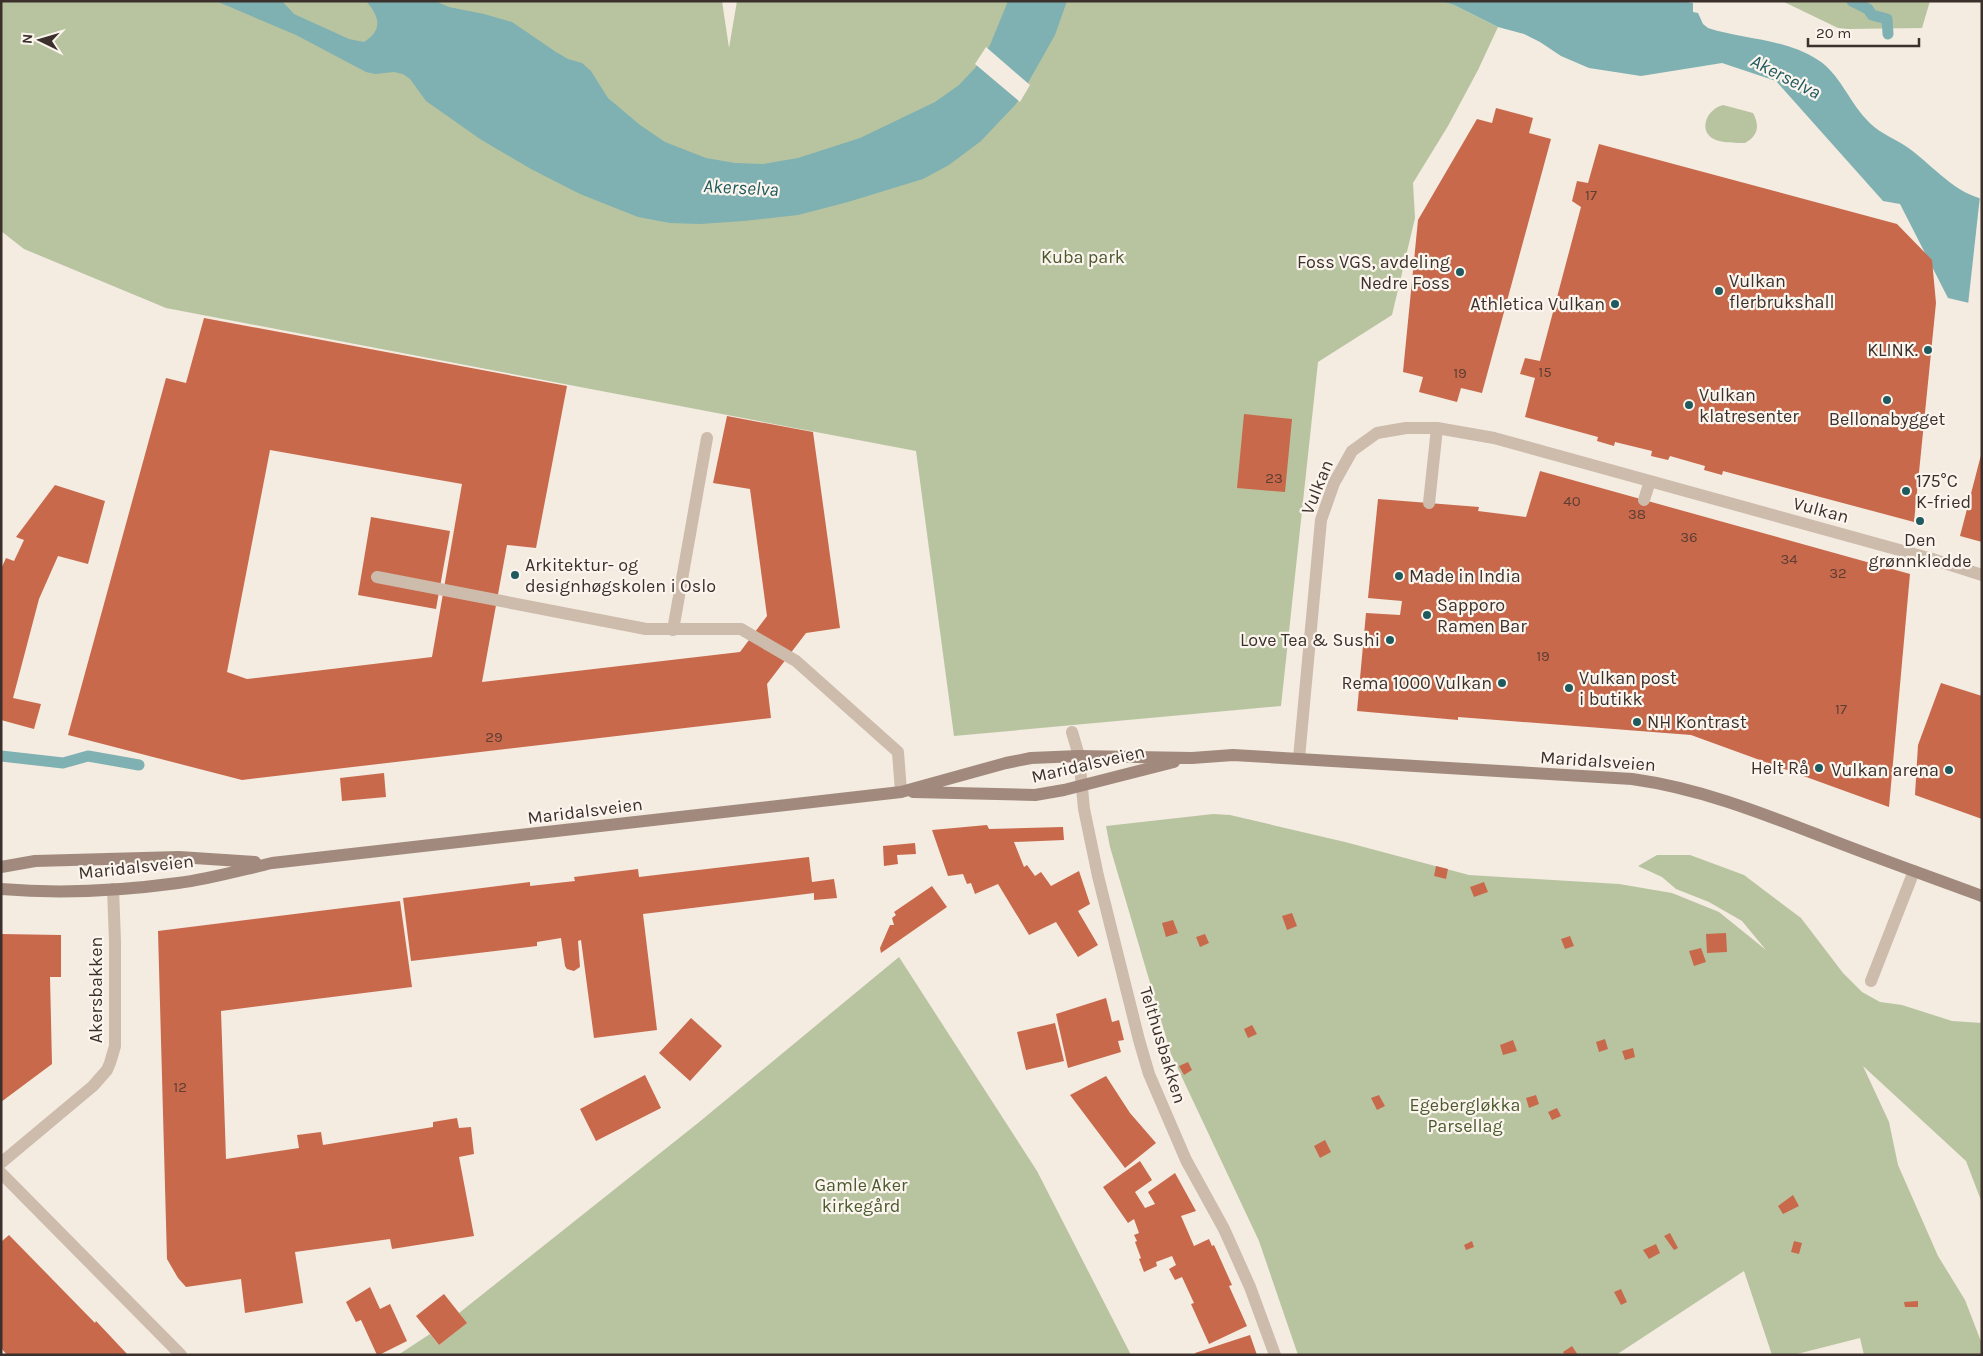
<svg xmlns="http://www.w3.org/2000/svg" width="1983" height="1356" viewBox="0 0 1983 1356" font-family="Karla,sans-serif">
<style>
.green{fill:#b8c4a0}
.water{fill:#7fb0b2}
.pier{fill:#f4ebe1}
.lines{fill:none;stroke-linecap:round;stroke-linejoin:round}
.stream{stroke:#7fb0b2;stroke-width:11}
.building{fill:#c8694b;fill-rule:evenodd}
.lane{stroke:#cdbbac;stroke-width:12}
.street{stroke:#cdbbac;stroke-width:12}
.secondary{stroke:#a18a7d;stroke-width:12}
.poi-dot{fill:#1f5a5e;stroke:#fbf5ee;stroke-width:2}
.labels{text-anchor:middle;stroke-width:4.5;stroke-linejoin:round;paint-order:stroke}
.number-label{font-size:15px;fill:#5e3e33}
.park-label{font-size:18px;fill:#4a5a2e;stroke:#fbf5ee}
.poi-label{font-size:18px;fill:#3b302b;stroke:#fbf5ee;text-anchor:start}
.street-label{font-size:18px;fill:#3b302b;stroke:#fbf5ee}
.water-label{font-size:19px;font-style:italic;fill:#1f5a5e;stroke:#fbf5ee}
</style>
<rect width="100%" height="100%" fill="#f4ebe1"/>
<path class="green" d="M 1,1 L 722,1 L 729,48 L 737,1 L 1441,1 L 1454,5 L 1498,27 L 1478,70 L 1448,126 L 1413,183 L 1415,218 L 1392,315 L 1318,362 L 1281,706 L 954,736 L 916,451 L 166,308 L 24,249 L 1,231 Z
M 1782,1 L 1930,1 L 1922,28 L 1848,29 L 1838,28 Z
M 1723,105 L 1753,113 C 1760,126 1758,136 1745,143 C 1737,143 1724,143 1716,140 C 1697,133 1706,109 1723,105 Z
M 1213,814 L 1230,815 L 1345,842 L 1469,875 L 1619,884 L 1672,893 L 1719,912 L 1766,950 L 1742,921 L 1709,902 L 1676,889 L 1662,877 L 1638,866 L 1657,855 L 1690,855 L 1744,875 L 1801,918 L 1843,973 L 1862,992 L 1880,1002 L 1902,1005 L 1952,1021 L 1982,1023 L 1982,1203 L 1966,1161 L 1863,1066 L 1889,1122 L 1898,1165 L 1938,1256 L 1965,1300 L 1982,1344 L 1982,1355 L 1864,1355 L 1860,1338 L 1793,1355 L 1772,1355 L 1744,1271 L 1616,1355 L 1298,1355 L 1259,1241 L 1171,1054 L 1110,847 L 1106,826 Z
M 899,957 L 1037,1171 L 1131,1355 L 398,1355 L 430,1334 L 439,1345 L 466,1323 L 459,1313 L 698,1123 Z"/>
<path class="water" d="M 216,1 L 282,1 L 294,14 L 349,39 L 364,42 C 383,30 380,17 366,1 L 435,1 L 449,7 L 484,14 L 512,22 L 556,52 L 568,59 L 582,63 L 591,71 L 608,98 L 640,125 L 665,142 L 706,158 L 735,163 L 763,164 L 798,158 L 860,138 L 935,102 L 959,85 L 976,67 L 990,45 L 1008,1 L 1067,1 L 1055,35 L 1016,104 L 981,141 L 949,165 L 923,179 L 848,202 L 798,215 L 744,221 L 700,224 L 670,223 L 638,217 L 580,194 L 531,169 L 480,139 L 426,101 L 410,79 L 403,74 L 394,72 L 375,74 L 366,72 L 296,35 Z
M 1441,1 L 1681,1 L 1693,3 L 1693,12 L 1698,13 L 1703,24 L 1708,28 C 1745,40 1784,38 1818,60 C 1839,73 1849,101 1866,119 C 1876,131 1891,137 1904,145 C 1930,162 1950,190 1982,199 L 1982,306 L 1948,298 L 1900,204 L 1883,201 L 1776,81 L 1722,63 L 1641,76 L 1589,68 L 1561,56 L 1540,42 L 1524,34 L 1498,27 L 1454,5 Z"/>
<path class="pier" d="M 986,47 L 1030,85 L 1020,102 L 975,64 Z
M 1980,196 L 1982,196 L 1982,308 L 1968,305 Z"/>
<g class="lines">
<path class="stream" d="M 1852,1 L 1868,9 L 1872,15 L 1887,19 L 1888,34
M 1,756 L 63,763 L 88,756 L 139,765"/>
</g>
<path class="building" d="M 1496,108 L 1533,118 L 1529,133 L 1551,139 L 1482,393 L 1461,388 L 1457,402 L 1419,392 L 1423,377 L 1403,372 L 1418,220 L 1477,119 L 1492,123 Z
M 1599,144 L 1897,224 L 1932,260 L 1936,303 L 1914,522 L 1723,471 L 1722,475 L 1704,470 L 1705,466 L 1670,456 L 1668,460 L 1651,456 L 1652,451 L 1615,442 L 1614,446 L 1597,441 L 1598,437 L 1525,417 L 1535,378 L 1520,374 L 1525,358 L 1540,361 L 1581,207 L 1572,201 L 1577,181 L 1588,183 Z
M 204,318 L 567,386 L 536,548 L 507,545 L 482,682 L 740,652 L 767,616 L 750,489 L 713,483 L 727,416 L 813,432 L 840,628 L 806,633 L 767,684 L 771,718 L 242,780 L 68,735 L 166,378 L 186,383 ZM 270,450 L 462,484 L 432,657 L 247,679 L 227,672 Z
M 1244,414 L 1292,419 L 1285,492 L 1237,488 Z
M 1981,455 L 1982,456 L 1982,542 L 1960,536 Z
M 1540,471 L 1910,574 L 1889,807 L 1691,735 L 1458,717 L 1458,720 L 1357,711 L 1366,613 L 1400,615 L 1402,601 L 1368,598 L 1378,499 L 1479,507 L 1478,511 L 1526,517 Z
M 55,485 L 105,501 L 88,564 L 58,556 L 39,599 L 13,698 L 41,704 L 34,729 L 1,720 L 1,569 L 6,558 L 14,561 L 24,540 L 16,537 Z
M 371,517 L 450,531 L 436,609 L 358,595 Z
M 1941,683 L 1982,696 L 1982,819 L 1915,795 L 1918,745 Z
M 384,773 L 386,797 L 342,801 L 340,778 Z
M 987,825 L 989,829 L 1063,827 L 1064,840 L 1014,842 L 1024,867 L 1027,865 L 1035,876 L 1041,872 L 1051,886 L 1079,871 L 1090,904 L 1078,911 L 1098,945 L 1078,957 L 1056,922 L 1029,935 L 998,884 L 975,894 L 971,883 L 967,884 L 963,874 L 948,876 L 932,830 Z
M 915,843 L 916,854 L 897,855 L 898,864 L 884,866 L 883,846 Z
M 809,857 L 812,882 L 834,879 L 837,898 L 814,900 L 814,893 L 643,914 L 657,1030 L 594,1038 L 581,940 L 578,941 L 580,967 L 574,971 L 567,969 L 565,966 L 561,938 L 537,942 L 537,946 L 411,961 L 403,898 L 530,882 L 530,886 L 575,881 L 574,877 L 638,869 L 639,877 Z
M 1436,866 L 1448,869 L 1446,879 L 1434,876 Z
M 1484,882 L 1488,892 L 1474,897 L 1470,887 Z
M 932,886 L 947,907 L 881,953 L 880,948 L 890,925 L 894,925 L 892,918 L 896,915 L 894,912 Z
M 400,901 L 412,987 L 221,1011 L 226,1159 L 299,1148 L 297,1135 L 321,1132 L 323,1145 L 433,1127 L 433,1122 L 457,1118 L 459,1128 L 471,1127 L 474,1154 L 459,1157 L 474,1236 L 392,1249 L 390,1239 L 295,1252 L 303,1303 L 245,1313 L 241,1279 L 186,1287 L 178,1278 L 167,1259 L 158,931 Z
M 1292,913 L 1297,926 L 1287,930 L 1282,916 Z
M 1173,920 L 1178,933 L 1166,937 L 1162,923 Z
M 1726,933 L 1727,952 L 1707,953 L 1706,934 Z
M 1,934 L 61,935 L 61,977 L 50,977 L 52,1064 L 1,1102 Z
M 1205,934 L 1209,943 L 1200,947 L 1196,937 Z
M 1570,936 L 1574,946 L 1565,949 L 1561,939 Z
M 1701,948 L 1706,962 L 1694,966 L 1689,951 Z
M 1106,998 L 1112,1022 L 1119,1020 L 1124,1040 L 1118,1041 L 1121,1052 L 1068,1068 L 1056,1014 Z
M 691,1018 L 722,1046 L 690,1081 L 659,1053 Z
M 1055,1023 L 1064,1061 L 1026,1070 L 1017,1032 Z
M 1252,1025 L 1257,1034 L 1248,1038 L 1244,1029 Z
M 1605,1039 L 1608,1049 L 1599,1052 L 1596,1042 Z
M 1513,1040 L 1517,1051 L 1503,1055 L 1500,1045 Z
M 1633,1048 L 1635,1057 L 1625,1060 L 1622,1051 Z
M 1188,1062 L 1192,1070 L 1184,1075 L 1179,1066 Z
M 645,1075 L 661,1108 L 596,1141 L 580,1109 Z
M 1106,1076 L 1130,1113 L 1156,1143 L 1125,1168 L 1070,1095 Z
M 1379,1095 L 1385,1106 L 1377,1110 L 1371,1098 Z
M 1536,1095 L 1539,1104 L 1529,1108 L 1526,1098 Z
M 1557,1108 L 1561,1116 L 1552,1120 L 1548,1112 Z
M 1325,1140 L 1331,1152 L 1320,1158 L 1314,1146 Z
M 1140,1161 L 1152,1180 L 1135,1192 L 1145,1208 L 1155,1204 L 1148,1192 L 1175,1173 L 1196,1211 L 1181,1216 L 1194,1246 L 1209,1239 L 1212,1246 L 1214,1245 L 1232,1285 L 1229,1286 L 1247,1326 L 1209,1344 L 1191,1304 L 1194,1303 L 1182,1277 L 1175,1280 L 1169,1269 L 1176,1265 L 1172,1256 L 1156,1262 L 1157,1266 L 1144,1272 L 1139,1259 L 1141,1258 L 1135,1242 L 1137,1241 L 1134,1235 L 1139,1233 L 1134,1219 L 1128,1223 L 1103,1187 Z
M 1793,1195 L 1799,1206 L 1783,1214 L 1778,1206 Z
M 1670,1233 L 1678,1248 L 1674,1250 L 1664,1236 Z
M 9,1235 L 95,1323 L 96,1321 L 128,1355 L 7,1355 L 1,1348 L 1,1242 Z
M 1472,1241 L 1474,1247 L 1466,1250 L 1464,1245 Z
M 1794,1241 L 1802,1243 L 1799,1254 L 1791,1252 Z
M 1656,1244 L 1660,1253 L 1649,1259 L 1643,1250 Z
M 370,1287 L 380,1309 L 390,1304 L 407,1341 L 379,1355 L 377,1355 L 361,1320 L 356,1322 L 346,1302 Z
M 1621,1289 L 1627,1302 L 1621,1305 L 1614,1292 Z
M 444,1294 L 467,1323 L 439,1345 L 416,1316 Z
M 1918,1301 L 1918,1307 L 1905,1307 L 1904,1302 Z
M 1250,1335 L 1257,1355 L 1196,1355 L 1195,1353 Z
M 1572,1346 L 1578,1355 L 1565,1355 L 1563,1352 Z"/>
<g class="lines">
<path class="lane" d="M 1644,500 L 1650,481
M 1429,503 L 1437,428
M 377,577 L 646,629 L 741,629 L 796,661 L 898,752 L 901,792
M 673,630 L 707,438
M 1299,758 L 1321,520 L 1334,483 L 1352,451 L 1377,433 L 1406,428 L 1437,428 L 1494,438 L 1932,559
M 1871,981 L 1914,871"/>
<path class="street" d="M 1932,559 L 1982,575
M 1072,732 L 1079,756 L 1084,809 L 1098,876 L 1139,1040 L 1149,1074 L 1186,1160 L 1224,1229 L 1250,1287 L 1275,1355
M 1,1163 L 93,1086 L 107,1070 L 110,1063 L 115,1046 L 115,941 L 113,889
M 1,1173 L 181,1355"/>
<path class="secondary" d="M 913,792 L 1035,795 L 1064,790 L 1174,762
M 1,867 L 35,861 L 179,857 L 255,862
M 1,889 C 60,894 119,891 178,883 C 209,879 241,870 272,863 L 901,792 L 1006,763 L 1031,758 L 1079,756 L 1192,758 L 1233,755 L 1632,779 C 1698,788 1759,812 1821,836 C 1874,857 1928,876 1982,896"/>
</g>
<g class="poi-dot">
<circle cx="1460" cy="272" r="5"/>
<circle cx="1719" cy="291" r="5"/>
<circle cx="1615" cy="304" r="5"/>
<circle cx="1928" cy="350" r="5"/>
<circle cx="1887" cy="400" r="5"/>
<circle cx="1689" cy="405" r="5"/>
<circle cx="1906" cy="491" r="5"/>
<circle cx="1920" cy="521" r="5"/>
<circle cx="515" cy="575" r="5"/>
<circle cx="1399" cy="576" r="5"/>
<circle cx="1427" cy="615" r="5"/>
<circle cx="1390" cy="640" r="5"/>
<circle cx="1502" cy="683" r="5"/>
<circle cx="1569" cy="688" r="5"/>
<circle cx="1637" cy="722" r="5"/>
<circle cx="1819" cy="768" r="5"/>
<circle cx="1949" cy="770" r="5"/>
</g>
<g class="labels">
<g class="number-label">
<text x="1591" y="200">17</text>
<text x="1545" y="377">15</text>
<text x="1460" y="378">19</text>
<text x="1274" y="483">23</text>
<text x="1572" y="506">40</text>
<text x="1637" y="519">38</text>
<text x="1689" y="542">36</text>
<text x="1789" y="564">34</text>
<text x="1838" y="578">32</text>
<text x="1543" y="661">19</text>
<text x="1841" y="714">17</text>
<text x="494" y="742">29</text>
<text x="180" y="1092">12</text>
</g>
<g class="park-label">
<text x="1083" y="263">Kuba park</text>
<text x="1465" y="1111">Egebergløkka<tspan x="1465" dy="21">Parsellag</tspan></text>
<text x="861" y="1191">Gamle Aker<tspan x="861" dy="21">kirkegård</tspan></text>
</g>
<g class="poi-label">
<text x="1450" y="268" text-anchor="end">Foss VGS, avdeling<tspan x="1450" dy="21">Nedre Foss</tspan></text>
<text x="1729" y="287">Vulkan<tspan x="1729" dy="21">flerbrukshall</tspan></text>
<text x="1605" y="310" text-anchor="end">Athletica Vulkan</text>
<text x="1918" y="356" text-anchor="end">KLINK.</text>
<text x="1699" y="401">Vulkan<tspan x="1699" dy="21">klatresenter</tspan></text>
<text x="1887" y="425" text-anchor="middle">Bellonabygget</text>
<text x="1916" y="487">175°C<tspan x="1916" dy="21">K-fried</tspan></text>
<text x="1920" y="546" text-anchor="middle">Den<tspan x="1920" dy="21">grønnkledde</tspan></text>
<text x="525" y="571">Arkitektur- og<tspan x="525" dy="21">designhøgskolen i Oslo</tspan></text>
<text x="1409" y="582">Made in India</text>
<text x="1437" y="611">Sapporo<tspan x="1437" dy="21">Ramen Bar</tspan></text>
<text x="1380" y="646" text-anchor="end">Love Tea &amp; Sushi</text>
<text x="1579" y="684">Vulkan post<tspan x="1579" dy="21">i butikk</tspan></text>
<text x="1492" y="689" text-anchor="end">Rema 1000 Vulkan</text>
<text x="1647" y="728">NH Kontrast</text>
<text x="1809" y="774" text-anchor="end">Helt Rå</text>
<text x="1939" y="776" text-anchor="end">Vulkan arena</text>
</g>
<g class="street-label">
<text transform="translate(1317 487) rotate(-68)" y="6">Vulkan</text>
<text transform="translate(1821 510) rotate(15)" y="6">Vulkan</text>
<text transform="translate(1598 761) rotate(4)" y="6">Maridalsveien</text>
<text transform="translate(1088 764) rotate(-13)" y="6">Maridalsveien</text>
<text transform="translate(585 811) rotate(-7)" y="6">Maridalsveien</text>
<text transform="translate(136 867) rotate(-6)" y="6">Maridalsveien</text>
<text transform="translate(96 990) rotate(-90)" y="6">Akersbakken</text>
<text transform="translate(1163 1045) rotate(73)" y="6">Telthusbakken</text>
</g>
<g class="water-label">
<text transform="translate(1786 76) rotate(27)" y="7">Akerselva</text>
<text transform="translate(741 187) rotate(3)" y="7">Akerselva</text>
</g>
</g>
<rect width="1983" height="1356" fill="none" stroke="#3b302b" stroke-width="5"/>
<g transform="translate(40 40) rotate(275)" stroke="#fbf5ee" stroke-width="4" paint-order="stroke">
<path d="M0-4L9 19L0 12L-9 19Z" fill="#3b302b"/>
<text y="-8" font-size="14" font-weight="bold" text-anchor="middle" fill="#3b302b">N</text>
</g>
<path d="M1808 38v8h111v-8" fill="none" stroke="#3b302b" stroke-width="2.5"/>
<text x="1816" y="38" font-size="15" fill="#3b302b" stroke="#fbf5ee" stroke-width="4" paint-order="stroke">20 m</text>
</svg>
